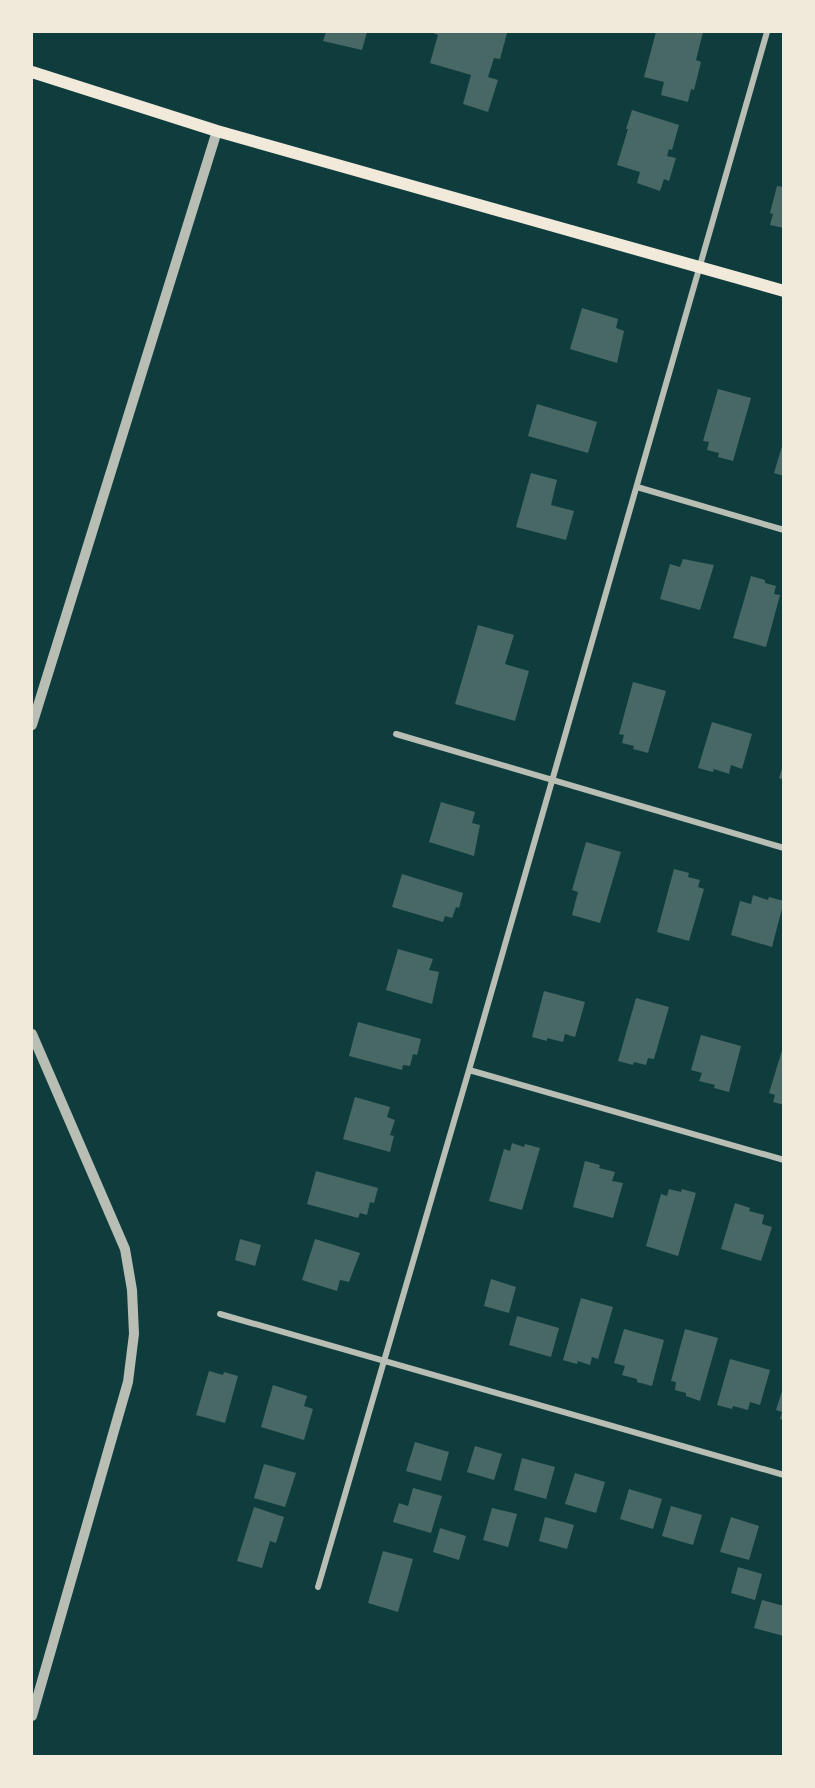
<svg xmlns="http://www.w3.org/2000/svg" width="815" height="1788" viewBox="0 0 815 1788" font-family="'Asap Condensed',sans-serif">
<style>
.building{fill:#486865}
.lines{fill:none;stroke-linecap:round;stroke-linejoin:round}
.minor{stroke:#b8beb3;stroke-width:6}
.tertiary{stroke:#b8beb3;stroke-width:10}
.secondary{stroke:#f1e9da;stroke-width:12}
</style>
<rect width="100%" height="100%" fill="#0f3d3e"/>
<path class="building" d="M 326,32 L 367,32 L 362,50 L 323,41 Z
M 434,32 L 507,33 L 500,59 L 494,58 L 488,77 L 498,80 L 488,112 L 463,104 L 471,75 L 430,63 L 438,35 L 433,33 Z
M 656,32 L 703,32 L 696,60 L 701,62 L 694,90 L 691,89 L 688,102 L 661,95 L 664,82 L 644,77 Z
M 632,110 L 679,125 L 672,150 L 669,149 L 667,156 L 676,158 L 669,181 L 664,179 L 660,191 L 637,183 L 640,172 L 617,165 L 628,129 L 626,129 Z
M 777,186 L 784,187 L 784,228 L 770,225 L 773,214 L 770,213 Z
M 582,308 L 618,319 L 616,328 L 624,331 L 617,363 L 570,349 Z
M 718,389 L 751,398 L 733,461 L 718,457 L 719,453 L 707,450 L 709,442 L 703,441 Z
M 537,404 L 597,422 L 588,453 L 528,436 Z
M 783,443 L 784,443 L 784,476 L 774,473 Z
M 531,473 L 557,480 L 551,505 L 574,511 L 566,540 L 516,527 Z
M 683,559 L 714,565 L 700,610 L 660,599 L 670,564 L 680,567 Z
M 751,576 L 765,580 L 765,583 L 776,586 L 774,594 L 780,595 L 766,647 L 733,638 Z
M 478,625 L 514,635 L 505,664 L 529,671 L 515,721 L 455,704 Z
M 633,682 L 666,691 L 648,753 L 633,749 L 634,746 L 622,743 L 624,735 L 619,734 Z
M 712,722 L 752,734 L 742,769 L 731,765 L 729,774 L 714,769 L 713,772 L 698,768 Z
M 783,765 L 784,765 L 784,780 L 779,778 Z
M 441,802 L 475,812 L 472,823 L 480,825 L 474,856 L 429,842 Z
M 586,842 L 621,852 L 600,923 L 572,915 L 578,892 L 572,890 Z
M 674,869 L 689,873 L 688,877 L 700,880 L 698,887 L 704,889 L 689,941 L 657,932 Z
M 402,874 L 463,893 L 459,908 L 456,907 L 452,918 L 445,916 L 443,922 L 392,907 Z
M 753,895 L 768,900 L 769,897 L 784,901 L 772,947 L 731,935 L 740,901 L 751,904 Z
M 398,949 L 433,959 L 429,970 L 439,972 L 432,1004 L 386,990 Z
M 544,991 L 585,1002 L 575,1037 L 565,1034 L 563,1042 L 547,1038 L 547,1041 L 532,1037 Z
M 636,998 L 669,1007 L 654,1059 L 648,1058 L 646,1065 L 634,1062 L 633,1065 L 618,1061 Z
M 358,1022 L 421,1039 L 417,1055 L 413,1054 L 410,1066 L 403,1065 L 402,1070 L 349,1056 Z
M 701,1035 L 741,1046 L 729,1092 L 714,1088 L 715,1085 L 699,1081 L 702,1073 L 691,1070 Z
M 784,1044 L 784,1105 L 773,1102 L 775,1095 L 769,1093 Z
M 355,1097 L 390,1107 L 387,1117 L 395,1120 L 390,1135 L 394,1136 L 390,1152 L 343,1139 Z
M 512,1143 L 524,1147 L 525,1144 L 540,1148 L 522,1210 L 489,1201 L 504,1149 L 510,1151 Z
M 585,1161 L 600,1165 L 599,1168 L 615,1172 L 612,1181 L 623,1183 L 613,1218 L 573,1207 Z
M 316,1171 L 378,1188 L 374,1203 L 370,1202 L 367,1215 L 360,1213 L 358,1218 L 307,1204 Z
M 669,1189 L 681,1192 L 682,1189 L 696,1193 L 678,1256 L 646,1246 L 661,1194 L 667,1196 Z
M 735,1203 L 750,1208 L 749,1211 L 764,1215 L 762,1224 L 772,1227 L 761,1261 L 721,1249 Z
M 240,1239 L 261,1245 L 255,1266 L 235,1260 Z
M 315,1239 L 360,1253 L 349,1282 L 340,1280 L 337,1291 L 302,1280 Z
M 491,1279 L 516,1287 L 509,1313 L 484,1306 Z
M 581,1298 L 613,1307 L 598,1359 L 592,1357 L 590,1365 L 578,1361 L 577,1364 L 563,1360 Z
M 517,1316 L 559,1328 L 551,1357 L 509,1345 Z
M 624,1329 L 664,1340 L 652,1386 L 637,1382 L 637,1379 L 622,1375 L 625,1366 L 614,1363 Z
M 685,1329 L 718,1338 L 700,1401 L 686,1396 L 686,1393 L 675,1390 L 676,1382 L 671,1381 Z
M 730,1359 L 770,1370 L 760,1405 L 750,1402 L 748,1410 L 733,1406 L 732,1409 L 717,1405 Z
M 209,1371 L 223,1375 L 224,1372 L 238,1376 L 225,1423 L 196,1415 Z
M 273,1385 L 307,1396 L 304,1406 L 313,1409 L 304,1440 L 261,1427 Z
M 783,1388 L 784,1388 L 784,1420 L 780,1419 L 782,1412 L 776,1410 Z
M 415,1442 L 449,1452 L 441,1481 L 406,1471 Z
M 475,1446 L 502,1454 L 494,1480 L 467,1472 Z
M 522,1458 L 555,1467 L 546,1499 L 514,1490 Z
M 264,1464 L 296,1473 L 285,1507 L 254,1498 Z
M 575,1473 L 605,1482 L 596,1513 L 565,1504 Z
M 413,1488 L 442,1496 L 431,1533 L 393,1522 L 399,1503 L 408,1506 Z
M 629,1489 L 662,1499 L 653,1529 L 620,1519 Z
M 671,1506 L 702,1515 L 693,1545 L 662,1536 Z
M 254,1507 L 284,1517 L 276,1543 L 270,1541 L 262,1568 L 237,1561 Z
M 492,1508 L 517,1514 L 508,1547 L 483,1540 Z
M 545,1517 L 574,1525 L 567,1549 L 539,1541 Z
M 731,1517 L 759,1526 L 749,1560 L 720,1552 Z
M 440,1528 L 466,1536 L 459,1560 L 433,1552 Z
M 383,1551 L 413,1559 L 398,1612 L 368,1603 Z
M 738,1567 L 762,1574 L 755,1600 L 731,1593 Z
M 762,1600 L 784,1606 L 784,1636 L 754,1628 Z"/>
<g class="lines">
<path class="minor" d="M 637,487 L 784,530
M 396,734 L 784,848
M 469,1070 L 784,1160
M 220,1314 L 784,1475
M 318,1587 L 469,1070 L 767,32"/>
<path class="tertiary" d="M 32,725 L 217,131
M 32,1034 L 125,1249 L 132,1290 L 134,1334 L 128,1382 L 32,1716"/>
<path class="secondary" d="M 32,72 L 217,131 L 784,291"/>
</g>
<rect width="815" height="1788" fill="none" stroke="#f1e9da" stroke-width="66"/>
</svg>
